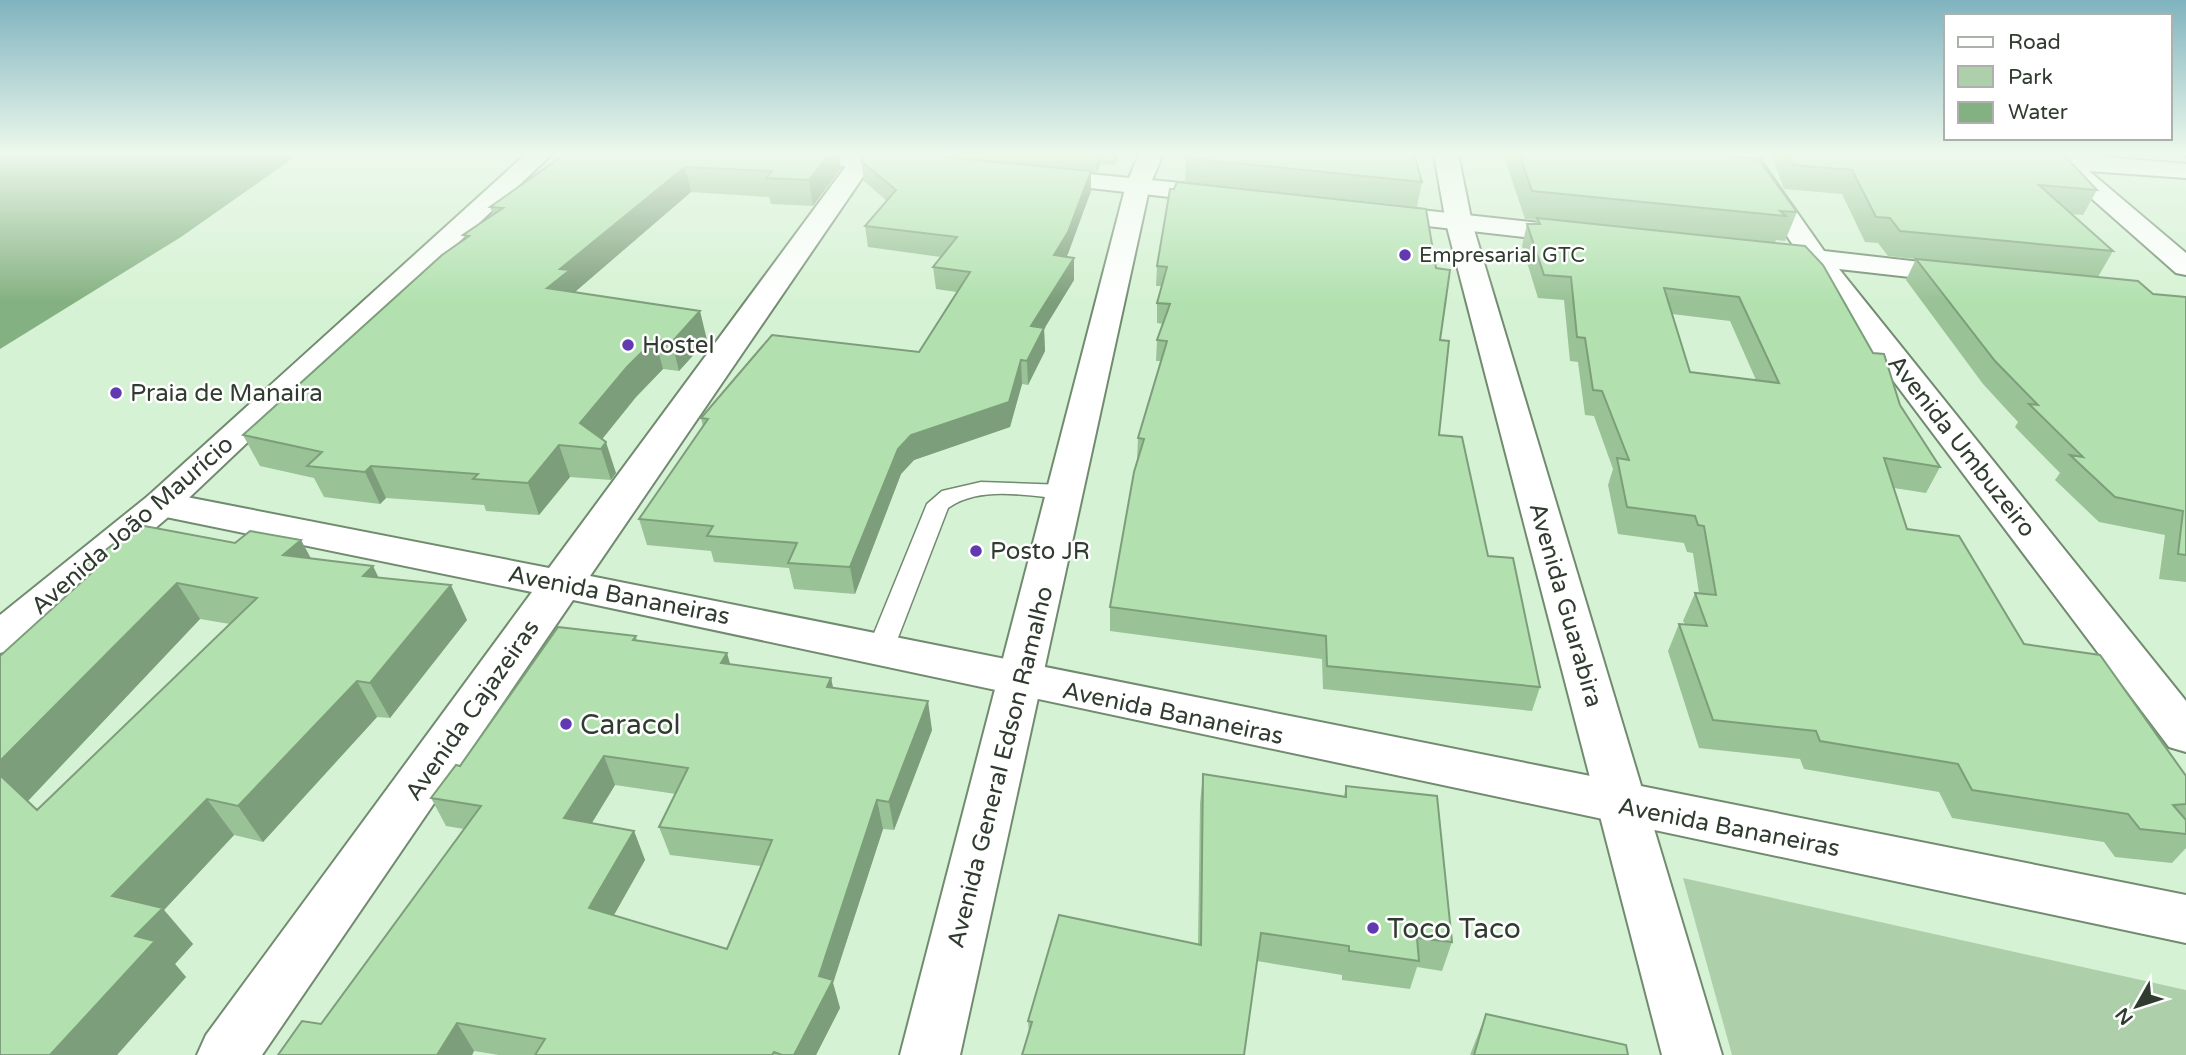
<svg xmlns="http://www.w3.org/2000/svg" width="2186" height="1055" viewBox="0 0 2186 1055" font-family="'Varela Round',sans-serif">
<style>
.green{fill:#add0ab}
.water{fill:#84b181}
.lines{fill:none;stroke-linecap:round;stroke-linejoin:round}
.lane-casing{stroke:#728b70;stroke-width:3}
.street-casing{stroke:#728b70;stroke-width:4}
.secondary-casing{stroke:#728b70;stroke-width:4}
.lane{fill:#fff;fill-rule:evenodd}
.street{fill:#fff;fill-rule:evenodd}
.secondary{fill:#fff;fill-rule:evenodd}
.wall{fill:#99c296;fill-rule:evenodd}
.shaded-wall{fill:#7d9e7a}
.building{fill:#b2e1af;stroke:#7d9e7a;stroke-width:2;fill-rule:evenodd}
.poi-dot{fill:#6139b1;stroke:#fff;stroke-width:2.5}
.labels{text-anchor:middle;stroke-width:5;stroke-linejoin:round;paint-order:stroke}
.far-poi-label{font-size:21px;fill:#313c30;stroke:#fff;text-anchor:start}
.poi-label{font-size:24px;fill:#313c30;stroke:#fff;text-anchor:start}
.street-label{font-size:24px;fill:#313c30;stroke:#fff}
.near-poi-label{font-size:28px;fill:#313c30;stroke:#fff;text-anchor:start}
</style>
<rect width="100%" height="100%" fill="#d6f2d4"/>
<path class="green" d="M 1683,878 L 2186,990 L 2186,1055 L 1732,1055 Z"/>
<path class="water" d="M 0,154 L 299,154 L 181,237 L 0,349 Z"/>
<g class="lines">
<defs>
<path id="lane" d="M 981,482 L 1065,485 L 1073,487 L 1076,492 L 1073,497 L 1065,499 C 1028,496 980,485 948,508 L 894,648 L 890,654 L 881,657 L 872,654 L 868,648 L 927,504 L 942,491 Z"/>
<path id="street" d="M 766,154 C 815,154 876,147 923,159 L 927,164 L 923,169 L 915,171 L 869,168 L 590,576 L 2186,895 L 2186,943 L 573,600 L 262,1055 L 197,1055 L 206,1035 L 532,592 L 161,516 L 148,512 L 142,504 L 148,496 L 161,492 L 549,568 L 846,166 L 778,161 L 770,159 Z
M 1732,154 L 1756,154 L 1824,251 L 1973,268 L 1977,274 L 1973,280 L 1963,283 L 1839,269 L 2186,701 L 2186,752 L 2169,747 L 1807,266 L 1755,259 L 1751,253 L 1755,247 L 1765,245 L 1795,248 Z
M 1960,154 L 2070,154 L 2186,164 L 2186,178 L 2089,171 L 2186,253 L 2186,275 L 2176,273 L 2057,168 L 1972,161 L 1964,159 Z
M 1038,169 L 1222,187 L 1231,190 L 1235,195 L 1231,200 L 1222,203 L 1029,181 L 1026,176 L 1029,171 Z
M 1375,205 L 1576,227 L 1585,229 L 1589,235 L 1585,241 L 1576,243 L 1366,219 L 1362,213 L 1366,207 Z"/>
<path id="secondary" d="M 526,154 L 552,154 L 174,512 L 15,649 L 0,653 L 0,615 L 148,496 Z
M 1139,154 L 1163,154 L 1150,185 L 960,1055 L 900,1055 L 1126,185 Z
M 1434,154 L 1458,154 L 1472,223 L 1722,1055 L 1662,1055 L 1446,223 Z"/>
</defs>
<use href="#lane" class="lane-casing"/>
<use href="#street" class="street-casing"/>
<use href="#secondary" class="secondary-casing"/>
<use href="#lane" class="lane"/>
<use href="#street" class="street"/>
<use href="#secondary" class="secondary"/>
</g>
<path class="wall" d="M 565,154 L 841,168 L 813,206 L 771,204 L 769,197 L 691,192 L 576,291 L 576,293 L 707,340 L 679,371 L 663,369 L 636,397 L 602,439 L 616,473 L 611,480 L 570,477 L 539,515 L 486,511 L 484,505 L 386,498 L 380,504 L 324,497 L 314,478 L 260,466 L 243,435 L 465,239 L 463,235 L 493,215 L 490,207 Z
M 866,154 L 1120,154 L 1114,165 L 1100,164 L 1097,173 L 1091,173 L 1091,191 L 1066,257 L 1074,258 L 1074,280 L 1044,329 L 1045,351 L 1028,385 L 1022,384 L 1010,427 L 914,460 L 901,474 L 855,594 L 794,589 L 789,568 L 714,562 L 711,551 L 647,545 L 639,519 L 703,427 L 701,418 L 919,352 L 957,292 L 936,289 L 933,267 L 941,257 L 868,247 L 865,226 L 887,201 L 864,181 L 861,161 Z
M 1505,154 L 1710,154 L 1797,212 L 1785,241 L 1776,240 L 1775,243 L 1900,405 L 1940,467 L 1926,493 L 1894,488 L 1907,529 L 2024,644 L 2186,776 L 2186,848 L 2172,863 L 2115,857 L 2104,842 L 1952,818 L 1939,792 L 1804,769 L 1800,759 L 1699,748 L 1668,651 L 1679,624 L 1685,624 L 1683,621 L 1695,593 L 1699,593 L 1693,553 L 1687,552 L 1684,543 L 1618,534 L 1608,485 L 1613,469 L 1594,416 L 1585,415 L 1578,362 L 1570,361 L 1564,300 L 1538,298 L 1522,246 L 1527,224 L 1536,224 L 1537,220 L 1525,219 L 1505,159 ZM 1672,314 L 1730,321 L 1756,380 L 1690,372 Z
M 1771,154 L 2063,154 L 2097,190 L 2083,215 L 2071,214 L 2113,251 L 2098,277 L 2153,294 L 2186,297 L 2186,582 L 2159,579 L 2165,535 L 2099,522 L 2055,480 L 2060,473 L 2015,427 L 2018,422 L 1983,384 L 1906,280 L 1916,259 L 1888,256 L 1878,243 L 1865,242 L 1842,194 L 1784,189 Z
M 2103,154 L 2186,154 L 2186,159 Z
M 1186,158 L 1422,182 L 1417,207 L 1185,182 Z
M 1170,189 L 1440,340 L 1439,435 L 1540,687 L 1532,711 L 1323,689 L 1322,659 L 1110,631 L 1110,607 L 1137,460 L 1138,438 L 1161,361 L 1156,361 L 1157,340 L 1163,324 L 1157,323 L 1157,303 L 1162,286 L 1156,286 L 1157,266 Z
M 311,558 L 378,577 L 467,620 L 390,718 L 377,717 L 263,842 L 234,835 L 164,910 L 193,944 L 175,964 L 186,977 L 117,1055 L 0,1055 L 1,656 L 90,574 L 84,566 ZM 200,619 L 230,624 L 37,810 L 28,801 Z
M 636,636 L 637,640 L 730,664 L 831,678 L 833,688 L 932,730 L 894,830 L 883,829 L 833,983 L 840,1008 L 816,1055 L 499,1055 L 474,1051 L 472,1055 L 278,1055 L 321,1024 L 464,829 L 446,826 L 431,798 L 460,766 ZM 615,785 L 676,794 L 659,827 L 670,855 L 761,866 L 727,949 L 614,915 L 645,860 L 634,831 L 592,823 Z
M 1203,774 L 1344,796 L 1346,786 L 1452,942 L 1442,971 L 1417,967 L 1410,989 L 1342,980 L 1342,975 L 1257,961 L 1029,1033 L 1028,1021 L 1198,945 L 1200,803 Z
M 1486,1014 L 1628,1055 L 1470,1055 Z"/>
<path class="shaded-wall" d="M 829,154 L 839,154 L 841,168 L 813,206 L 809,180 Z
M 1097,154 L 1101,154 L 1100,164 L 1097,173 Z
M 1114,154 L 1120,154 L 1114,165 Z
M 685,167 L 691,192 L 576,291 L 578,299 L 547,288 L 560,269 Z
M 1091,171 L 1091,191 L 1068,254 L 1055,277 L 1054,255 Z
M 1074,258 L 1074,280 L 1044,329 L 1045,351 L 1028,385 L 1027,361 L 1031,326 Z
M 700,311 L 707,340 L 679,371 L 672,342 Z
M 655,339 L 663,369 L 636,397 L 595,448 L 580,423 L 627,367 Z
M 1021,360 L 1022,384 L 1010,427 L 914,460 L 901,474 L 855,594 L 850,567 L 898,449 L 911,435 Z
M 606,442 L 616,473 L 611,480 L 601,449 Z
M 559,445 L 570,477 L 539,515 L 528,483 Z
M 371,466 L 386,498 L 380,504 L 365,472 Z
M 301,540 L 320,575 L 283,555 Z
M 373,566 L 390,601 L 363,576 Z
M 177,583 L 200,619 L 25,804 L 0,776 L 0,761 Z
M 451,585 L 467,620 L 390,718 L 370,683 Z
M 727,653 L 735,681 L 721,663 Z
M 831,678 L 837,707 L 827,687 Z
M 357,681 L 377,717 L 263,842 L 238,806 Z
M 928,701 L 932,730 L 894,830 L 889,802 Z
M 604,756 L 615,785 L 577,847 L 564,818 Z
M 207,799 L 234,835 L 164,910 L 193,944 L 175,964 L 186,977 L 117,1055 L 50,1055 L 135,936 L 112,896 Z
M 877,800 L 883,829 L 833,983 L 840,1008 L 816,1055 L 794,1055 Z
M 634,831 L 645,860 L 602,936 L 589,908 Z
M 457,1023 L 474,1051 L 472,1055 L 437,1055 Z"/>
<path class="building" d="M 565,154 L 829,154 L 809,180 L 766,178 L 772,171 L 685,167 L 560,269 L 570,270 L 547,288 L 700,311 L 672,342 L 655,339 L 627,367 L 580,423 L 606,442 L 601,449 L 559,445 L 528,483 L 473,479 L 478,474 L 371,466 L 365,472 L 307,466 L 322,452 L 243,435 L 442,255 L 469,236 L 463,235 L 503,208 L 490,207 Z
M 866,154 L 915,154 L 1091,171 L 1068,232 L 1054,255 L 1074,258 L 1031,326 L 1044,328 L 1027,361 L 1021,360 L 1009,402 L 911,435 L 898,449 L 850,567 L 788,563 L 797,543 L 707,536 L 713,526 L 639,519 L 708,419 L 701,418 L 772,335 L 919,352 L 970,272 L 933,267 L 957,237 L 865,226 L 896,190 L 861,161 Z
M 1188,154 L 1414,154 L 1422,182 L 1186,158 Z
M 1519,154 L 1710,154 L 1758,159 L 1797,212 L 1780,211 L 1786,216 L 1532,191 Z
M 1789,154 L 2063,154 L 2097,190 L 2039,185 L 2113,251 L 1900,231 L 1890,218 L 1876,217 L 1852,170 L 1793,165 Z
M 1177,182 L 1426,209 L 1436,268 L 1450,270 L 1440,340 L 1449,341 L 1439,435 L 1462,437 L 1488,556 L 1513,558 L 1540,687 L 1327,666 L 1326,636 L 1110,607 L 1134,472 L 1144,439 L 1138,438 L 1167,341 L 1157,340 L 1170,304 L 1157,303 L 1167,267 L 1157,266 L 1170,189 L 1174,189 Z
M 1537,218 L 1805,246 L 1823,265 L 1873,353 L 1884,354 L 1900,405 L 1940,467 L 1884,458 L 1907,529 L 1959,536 L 2024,644 L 2100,655 L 2186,776 L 2186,804 L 2173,805 L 2186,820 L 2186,834 L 2140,829 L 2128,814 L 1972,790 L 1958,764 L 1820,741 L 1816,731 L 1713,720 L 1679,624 L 1707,626 L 1695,593 L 1716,595 L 1704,526 L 1698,525 L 1695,516 L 1627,507 L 1617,458 L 1629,460 L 1602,391 L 1593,390 L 1585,338 L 1577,337 L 1571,277 L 1544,275 L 1527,224 L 1540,224 ZM 1664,288 L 1739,297 L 1779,383 L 1690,372 Z
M 1916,259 L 2138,281 L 2153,294 L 2186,297 L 2186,555 L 2178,554 L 2183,511 L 2115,497 L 2070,455 L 2083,457 L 2029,404 L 2038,405 L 1995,361 Z
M 139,525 L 235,543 L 250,531 L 301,540 L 283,555 L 373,566 L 363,576 L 451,585 L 370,683 L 357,681 L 238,806 L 207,799 L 112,896 L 163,908 L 135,936 L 155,941 L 50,1055 L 0,1055 L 0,775 L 37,810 L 257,598 L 177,583 L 0,761 L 0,656 L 97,568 L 84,566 Z
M 558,627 L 636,636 L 633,640 L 727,653 L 721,663 L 831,678 L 827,687 L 928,701 L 889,802 L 877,800 L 819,976 L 833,980 L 794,1055 L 782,1055 L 774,1052 L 772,1055 L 535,1055 L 545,1039 L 457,1023 L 437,1055 L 278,1055 L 302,1021 L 321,1024 L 481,806 L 431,798 L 456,765 L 460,766 ZM 604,756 L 688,768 L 659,827 L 772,840 L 727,949 L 589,908 L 634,831 L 564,818 Z
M 1203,774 L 1346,797 L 1346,786 L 1437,796 L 1452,942 L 1417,938 L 1419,961 L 1349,951 L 1349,946 L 1261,933 L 1244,1055 L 1022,1055 L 1032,1022 L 1028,1021 L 1059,915 L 1201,945 Z
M 1486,1014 L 1626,1045 L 1628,1055 L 1474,1055 Z"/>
<linearGradient id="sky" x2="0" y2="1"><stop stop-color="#80b3bf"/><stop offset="0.51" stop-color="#edf9ec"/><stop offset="1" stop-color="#edf9ec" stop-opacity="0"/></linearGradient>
<rect width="2186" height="302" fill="url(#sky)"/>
<g class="poi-dot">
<circle cx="1405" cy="255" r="7"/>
<circle cx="628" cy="345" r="7"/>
<circle cx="116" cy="393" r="7"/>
<circle cx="976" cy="551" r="7"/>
<circle cx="566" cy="724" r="7"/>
<circle cx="1373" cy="928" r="7"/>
</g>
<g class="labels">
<g class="far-poi-label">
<text x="1419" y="262">Empresarial GTC</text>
</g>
<g class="poi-label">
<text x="642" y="353">Hostel</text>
<text x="130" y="401">Praia de Manaira</text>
<text x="990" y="559">Posto JR</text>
</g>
<g class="street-label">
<text transform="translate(1962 446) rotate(52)" y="8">Avenida Umbuzeiro</text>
<text transform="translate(132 525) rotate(-41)" y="8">Avenida João Maurício</text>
<text transform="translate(619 595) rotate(11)" y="8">Avenida Bananeiras</text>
<text transform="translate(1566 605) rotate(74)" y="8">Avenida Guarabira</text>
<text transform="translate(472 710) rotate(-55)" y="8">Avenida Cajazeiras</text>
<text transform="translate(1173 713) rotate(12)" y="8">Avenida Bananeiras</text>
<text transform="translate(1000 767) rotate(-76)" y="8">Avenida General Edson Ramalho</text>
<text transform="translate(1729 827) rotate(11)" y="8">Avenida Bananeiras</text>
</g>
<g class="near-poi-label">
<text x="580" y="734">Caracol</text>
<text x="1387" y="938">Toco Taco</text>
</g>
</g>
<rect x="1944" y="14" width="228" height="126" fill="#ffffff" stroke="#adb1ac" stroke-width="2"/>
<rect x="1958" y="37" width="35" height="10" fill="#ffffff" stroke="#adb1ac" stroke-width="2"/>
<text x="2008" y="49" font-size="21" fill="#313c30">Road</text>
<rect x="1958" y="66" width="35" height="21" fill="#add0ab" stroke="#adb1ac" stroke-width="2"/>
<text x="2008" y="84" font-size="21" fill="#313c30">Park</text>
<rect x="1958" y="102" width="35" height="21" fill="#84b181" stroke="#adb1ac" stroke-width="2"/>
<text x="2008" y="119" font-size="21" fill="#313c30">Water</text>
<g transform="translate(2137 1006) rotate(231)" stroke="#ffffff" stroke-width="5" paint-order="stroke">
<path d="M0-5L12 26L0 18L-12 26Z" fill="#313c30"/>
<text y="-10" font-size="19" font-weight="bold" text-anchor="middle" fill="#313c30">N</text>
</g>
</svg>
